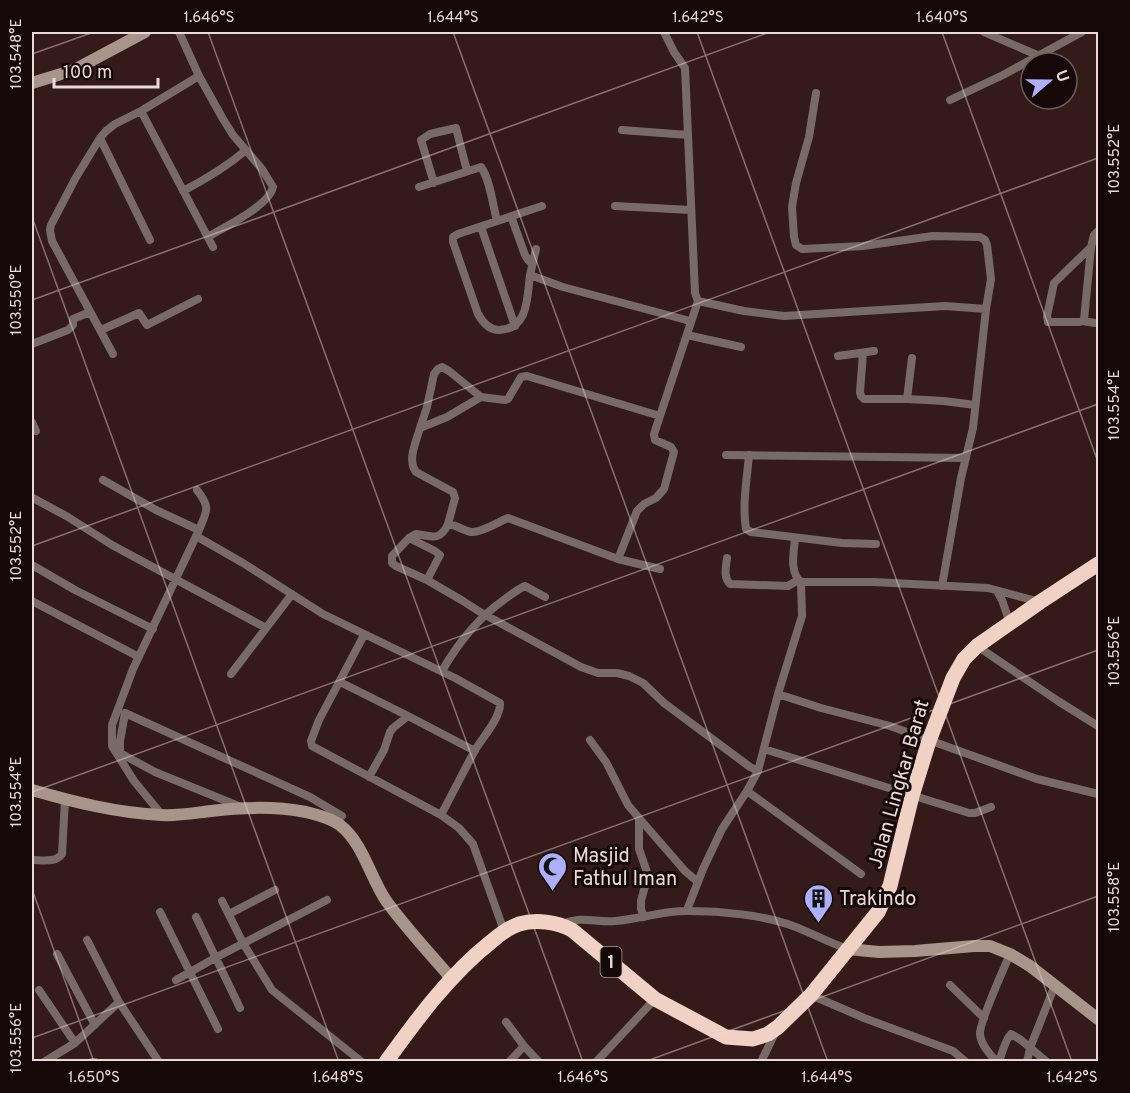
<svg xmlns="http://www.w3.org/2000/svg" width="1130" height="1093" viewBox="0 0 1130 1093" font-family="Overpass,sans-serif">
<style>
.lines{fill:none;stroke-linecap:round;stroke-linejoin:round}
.street{stroke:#786b66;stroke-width:8}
.secondary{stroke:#a9948c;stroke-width:12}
.highway{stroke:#f1d1c4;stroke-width:15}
.ticks{fill:none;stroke:#ebd9d7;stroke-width:1.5;stroke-opacity:0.45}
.labels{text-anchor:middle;stroke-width:6;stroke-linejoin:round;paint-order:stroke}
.shield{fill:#140908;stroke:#aa9b99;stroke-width:1.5}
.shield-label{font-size:18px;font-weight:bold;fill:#ebd9d7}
.street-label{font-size:20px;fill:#ebd9d7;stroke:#140908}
.poi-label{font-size:20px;fill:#ebd9d7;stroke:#140908;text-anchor:start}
.neatline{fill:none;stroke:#ebd9d7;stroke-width:2}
.ticks-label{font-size:15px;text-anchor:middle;fill:#ebd9d7}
</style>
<rect width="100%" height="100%" fill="#341b19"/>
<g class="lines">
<path class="street" d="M 179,32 L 199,76 L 223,119 L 233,135 L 262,169 L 273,187 C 269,206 224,227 208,237
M 664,32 L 674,52 L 685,68 L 695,293 L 698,301 L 744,311 L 784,316 L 945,306 L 986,309 L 973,428 L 961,478 L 942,586
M 984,32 L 1037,55
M 816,93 L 809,137 L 796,183 L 792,207 L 794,237 L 796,245 L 802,249 L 863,246 L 933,236 L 980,237 L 985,240 L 987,245 L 991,279 L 986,309
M 950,100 L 1003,75 L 1082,32
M 141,111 L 213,247
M 622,130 L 688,135
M 100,138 L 150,240
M 434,183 L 421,140 L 430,134 L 456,128 L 467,171
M 419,187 L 481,167 C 490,179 493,206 497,221
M 183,191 C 206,179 226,167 245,151
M 615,206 L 691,210
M 511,216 L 525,255 L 528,260 L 532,264
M 481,227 L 515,326
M 1091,247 L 1084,320 L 1080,322 L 1048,322 L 1047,316 L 1054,283 L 1091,247 L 1094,235 L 1098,231
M 536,249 L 530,275 L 563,287 L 690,321
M 530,275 C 527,297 529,329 499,330 C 489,330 483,323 478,314 L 453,242 L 453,237 L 458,234 L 542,206
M 1083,321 L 1095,323
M 101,330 L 139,313 L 147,325 L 198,299
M 687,335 L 741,347
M 32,344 L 68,330 L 73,325 L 73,319 L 90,312
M 863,353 L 860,392 L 861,396 L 864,399 L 907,399
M 113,354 L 52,241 L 50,230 L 51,225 L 75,179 L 100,138 L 106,131 L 115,124 L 141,111 L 199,76
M 838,356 L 874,351
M 912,358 L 907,399 L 944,401 L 975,405
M 32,422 L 36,431
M 420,428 L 427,407 L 434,374 L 438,369 L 442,367 L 449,371 L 481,397
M 726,455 L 966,458
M 749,455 C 747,479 742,505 746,529 L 751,532 L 842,543 L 876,544
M 103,480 L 156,510 L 199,530
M 33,498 L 68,517 L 112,545 L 266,628
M 448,524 L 455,498 L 453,492 L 416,472 C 407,460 416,442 420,428 L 447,417 L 481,397 L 505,400 L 508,399 L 521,377 L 527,376 L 660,416
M 196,536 L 243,563 L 323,614 L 455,678 L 500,703 C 501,718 481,739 474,752 C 463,773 452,794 441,815
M 409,538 L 435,551 L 440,555 L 427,580
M 727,558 C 726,567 723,577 730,584 L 788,586 L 798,580
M 618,559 L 637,511 L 644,504 L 656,498 L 664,489 L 674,452 L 671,447 L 655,440 L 654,434 L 698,301
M 32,565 L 75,590 L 153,629
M 660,569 L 618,559 L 508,518 C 498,522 481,533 471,532 C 463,531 457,525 448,524 C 440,542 431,536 416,534 L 409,538 L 392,556 L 392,563 L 396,566 L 427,580 L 463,601 L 480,612 L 581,667 L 598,673 L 617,673 L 629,676 L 643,683 L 664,703 L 750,767 L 758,771
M 801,582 L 874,582 L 988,588 L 1040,602
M 997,591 L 1002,600 L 1010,623
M 32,601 L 139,657
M 364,635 L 319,720 L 311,741 L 312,746 L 441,815 L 459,828 L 473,844 L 504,931
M 977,646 L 1058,701 L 1098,726
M 442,671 C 458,643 478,618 505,599 C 512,594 518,589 525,586 L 545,597
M 231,674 L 292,594
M 340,682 L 408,716
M 778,694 L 821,708 L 890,726 L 1037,779 L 1098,794
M 590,740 L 606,762 L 628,805 L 639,818 L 639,849 L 648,875 L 641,901 L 641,909 L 644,917
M 764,749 L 969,813 L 975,813 L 991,807
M 369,777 L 384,750 L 390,732 L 393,728 L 408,716 L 475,751
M 747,791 L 861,874
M 241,807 L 155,772 L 120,753 L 120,741 L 125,713 L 310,797 L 342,816
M 162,815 L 134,781 L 112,746 L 112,725 L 133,669 L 199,530 C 207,510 211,508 197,490
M 639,818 L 685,871 L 698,882
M 32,860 C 42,860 56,863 62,854 L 65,800
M 222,901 L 243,943 L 272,990 L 362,1062
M 687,910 L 703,869 L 722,829 L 747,791 L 758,771 L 778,694 L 802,616 L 801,582 C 789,572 794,552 795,538
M 160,912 L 218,1029
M 229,914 L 275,890
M 196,917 L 240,1008
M 562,924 C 583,915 595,923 616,921 C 639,919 666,910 689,911 C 720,911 764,915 793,926 C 812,933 829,943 848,949
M 87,940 L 119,1002
M 57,954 L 95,1025
M 176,980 L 215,958 L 327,900
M 950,985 L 984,1018
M 39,990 L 75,1043 L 119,1002 L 159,1062
M 811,995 L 864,1018 L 953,1051 L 966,1062
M 506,1022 L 524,1046 L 539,1062
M 44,1062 L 75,1043
M 92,1062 L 95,1062
M 509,1062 L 524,1046
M 596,1062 L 655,999
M 761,1062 L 775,1033
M 998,1062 C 990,1056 981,1044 980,1034 C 979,1023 1004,968 1010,954
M 999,1062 C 1002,1053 1005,1040 1011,1034 L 1021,1040 L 1047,1062
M 1027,1062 L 1030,1048 L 1055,985"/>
<path class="secondary" d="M 32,83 L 74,70 L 145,32
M 32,790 C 74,802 117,813 161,815 C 178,816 194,813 211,811 C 243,807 274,806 306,812 C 318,815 330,818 340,825 C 364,844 370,878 387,902 C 407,929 430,954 452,979
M 848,949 L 879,952 L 915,951 L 974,946 L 990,946 L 1010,954 L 1030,966 L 1098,1019"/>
<path class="highway" d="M 386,1062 C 417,1019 450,974 492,941 C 500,934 508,928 519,924 C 536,919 557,922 572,930 L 655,999 L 726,1037 L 753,1039 L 768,1034 L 778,1027 L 811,995 L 878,912 L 890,886 L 912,796 L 929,741 L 953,678 L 964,659 L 977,646 L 1040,602 L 1098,564"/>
</g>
<path class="ticks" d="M 208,32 L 583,1062M 453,32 L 828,1062M 697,32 L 1072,1062M 942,32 L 1098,462M 32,54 L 94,32M 32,217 L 339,1062M 32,300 L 770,32M 32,546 L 1098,158M 32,792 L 1098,404M 32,889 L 94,1062M 32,1038 L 1098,650M 644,1062 L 1098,896"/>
<defs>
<symbol id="mosque-pin" viewBox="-11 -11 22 30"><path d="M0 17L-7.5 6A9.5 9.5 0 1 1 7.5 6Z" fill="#adaffb" stroke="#140908"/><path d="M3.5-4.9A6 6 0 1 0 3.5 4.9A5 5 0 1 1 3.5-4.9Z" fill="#111"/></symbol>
<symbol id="building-pin" viewBox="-11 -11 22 30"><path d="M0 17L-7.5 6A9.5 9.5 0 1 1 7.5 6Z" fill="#adaffb" stroke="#140908"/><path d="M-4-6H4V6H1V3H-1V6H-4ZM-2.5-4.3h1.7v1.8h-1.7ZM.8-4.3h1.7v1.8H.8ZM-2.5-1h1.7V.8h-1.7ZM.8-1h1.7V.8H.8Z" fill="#111"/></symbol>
</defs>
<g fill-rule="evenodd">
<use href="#mosque-pin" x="536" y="850" width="33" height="45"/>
<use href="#building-pin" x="802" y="882" width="33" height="45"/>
</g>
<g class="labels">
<rect class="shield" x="600.5" y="947" width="21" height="30" rx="4.5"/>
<g class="shield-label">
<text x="611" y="968">1</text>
</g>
<g class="street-label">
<text transform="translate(898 784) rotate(-74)" y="7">Jalan Lingkar Barat</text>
</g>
<g class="poi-label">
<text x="573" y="862">Masjid<tspan x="573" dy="23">Fathul Iman</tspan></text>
<text x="839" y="905">Trakindo</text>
</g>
</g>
<rect width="1130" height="1093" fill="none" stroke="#140908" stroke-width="66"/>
<g transform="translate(1049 81) rotate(70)"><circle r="28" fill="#140908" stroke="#6a5c5b" stroke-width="1.5"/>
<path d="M0-4.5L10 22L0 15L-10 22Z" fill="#adaffb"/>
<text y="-9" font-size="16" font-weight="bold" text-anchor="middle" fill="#ebd9d7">U</text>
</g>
<path d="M54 78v9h104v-9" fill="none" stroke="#ebd9d7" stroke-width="3"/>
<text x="63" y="78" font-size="18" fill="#ebd9d7" stroke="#140908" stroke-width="4.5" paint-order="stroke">100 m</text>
<rect x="33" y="33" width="1064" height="1027" class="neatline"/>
<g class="ticks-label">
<text x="209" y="22">1.646°S</text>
<text x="453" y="22">1.644°S</text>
<text x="698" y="22">1.642°S</text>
<text x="942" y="22">1.640°S</text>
<text transform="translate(16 54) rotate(-90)" y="5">103.548°E</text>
<text transform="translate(1114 159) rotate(-90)" y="5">103.552°E</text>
<text transform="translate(16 300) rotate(-90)" y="5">103.550°E</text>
<text transform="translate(1114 405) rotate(-90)" y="5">103.554°E</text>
<text transform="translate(16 546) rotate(-90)" y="5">103.552°E</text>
<text transform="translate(1114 651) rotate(-90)" y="5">103.556°E</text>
<text transform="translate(16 792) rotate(-90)" y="5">103.554°E</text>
<text transform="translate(1114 897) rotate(-90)" y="5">103.558°E</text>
<text transform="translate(16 1038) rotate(-90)" y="5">103.556°E</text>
<text x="94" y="1082">1.650°S</text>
<text x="338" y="1082">1.648°S</text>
<text x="583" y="1082">1.646°S</text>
<text x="827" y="1082">1.644°S</text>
<text x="1072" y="1082">1.642°S</text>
</g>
</svg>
